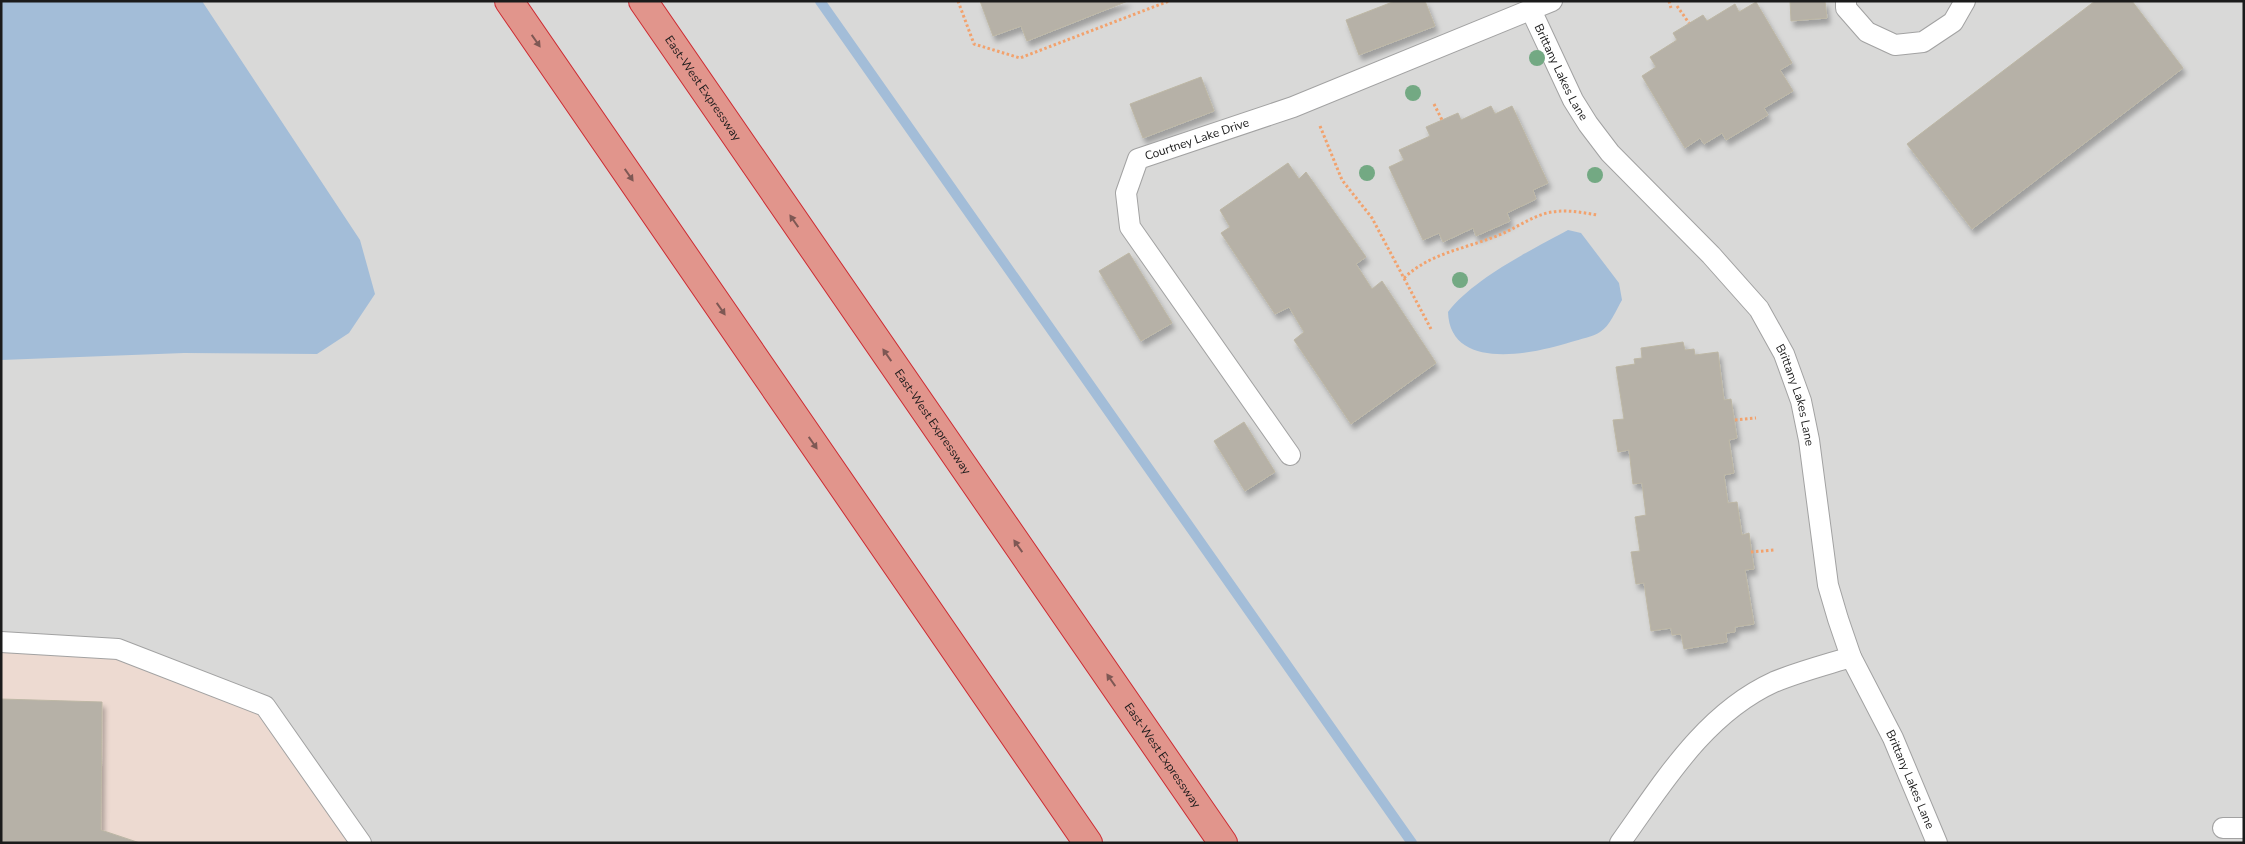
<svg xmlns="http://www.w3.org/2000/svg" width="2245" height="844" viewBox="0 0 2245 844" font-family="'Nunito Sans',sans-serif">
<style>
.residential{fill:#d9d9d8}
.commercial{fill:#eddad1}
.water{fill:#a3bdd8}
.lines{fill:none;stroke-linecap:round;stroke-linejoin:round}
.stream{stroke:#a3bdd8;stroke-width:10}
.building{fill:#b6b1a7;stroke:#bdb7a5;filter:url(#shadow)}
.lane-casing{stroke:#a2a2a2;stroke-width:22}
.highway-casing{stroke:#cd2c33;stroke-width:30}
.path{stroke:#f2a26d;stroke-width:3;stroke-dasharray:2.5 2.5;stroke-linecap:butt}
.lane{stroke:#fff;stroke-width:20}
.highway{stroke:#e1958c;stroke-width:28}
.tree{fill:#73a983}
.oneway{fill:#7e5854}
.labels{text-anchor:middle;stroke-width:5;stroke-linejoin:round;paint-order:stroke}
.street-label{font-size:12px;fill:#1b1b1b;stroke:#fff}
</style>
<defs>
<filter id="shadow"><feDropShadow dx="3" dy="5.5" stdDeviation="2.5" flood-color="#0004"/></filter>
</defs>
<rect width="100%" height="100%" fill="#edece1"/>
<path class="residential" d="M 1,1 L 2244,1 L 2244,843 L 1,843 Z"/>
<path class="commercial" d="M 1,642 L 118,649 L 265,706 L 361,843 L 1,843 Z"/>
<path class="water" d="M 1,1 L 202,1 L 360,240 L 375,294 L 349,333 L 317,354 L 184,353 L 1,360 Z
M 1568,230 L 1581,233 L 1619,283 L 1622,300 C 1616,310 1610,326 1600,332 C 1593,337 1580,339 1571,342 C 1533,354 1450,372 1448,312 C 1473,279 1531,250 1568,230 Z"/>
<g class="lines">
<path class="stream" d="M 820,1 L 1412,843"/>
</g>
<path class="building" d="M 980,1 L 1128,1 L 1027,41 L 1021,26 L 993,36 Z
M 1395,1 L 1425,1 L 1435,26 L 1359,55 L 1346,20 Z
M 1790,1 L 1825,1 L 1827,18 L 1791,21 Z
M 2095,1 L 2132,1 L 2183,68 L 1972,229 L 1907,144 Z
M 1756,2 L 1792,63 L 1780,70 L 1793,91 L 1764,108 L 1768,115 L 1726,140 L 1722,133 L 1704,144 L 1700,138 L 1685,148 L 1642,76 L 1656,67 L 1650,57 L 1677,40 L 1673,33 L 1703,15 L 1707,21 L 1735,4 L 1739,12 Z
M 1201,77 L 1214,111 L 1143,138 L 1130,104 Z
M 1491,106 L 1495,114 L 1512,106 L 1548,183 L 1533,190 L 1536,199 L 1507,213 L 1510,221 L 1476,236 L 1473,228 L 1443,242 L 1439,233 L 1423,240 L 1389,167 L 1404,160 L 1399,150 L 1430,136 L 1426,127 L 1458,113 L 1461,120 Z
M 1288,163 L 1299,179 L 1306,172 L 1366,257 L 1356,264 L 1372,289 L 1382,281 L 1436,363 L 1351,424 L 1294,340 L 1304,332 L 1289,307 L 1275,314 L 1221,233 L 1230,227 L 1220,210 Z
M 1129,253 L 1172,323 L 1141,341 L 1099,271 Z
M 1683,342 L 1685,350 L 1694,349 L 1695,355 L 1718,352 L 1724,400 L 1731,399 L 1737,438 L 1729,440 L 1734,473 L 1724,475 L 1728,503 L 1737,502 L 1742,535 L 1749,533 L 1754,569 L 1745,570 L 1754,624 L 1735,627 L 1735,632 L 1726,633 L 1727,642 L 1684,649 L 1681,634 L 1672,635 L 1671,628 L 1651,631 L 1644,583 L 1636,584 L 1631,552 L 1640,551 L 1635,517 L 1646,515 L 1642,483 L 1633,484 L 1629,450 L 1618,452 L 1613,420 L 1624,419 L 1616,367 L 1635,364 L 1634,359 L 1642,358 L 1641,348 Z
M 1244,422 L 1275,472 L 1245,491 L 1214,441 Z
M 1,699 L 102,702 L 101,830 L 140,843 L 1,843 Z"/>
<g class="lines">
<defs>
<g id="lane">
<path d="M 1846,1 L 1846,8 L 1867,32 L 1895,45 L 1923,42 L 1953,22 L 1965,1"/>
<path id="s1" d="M 1531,10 L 1573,100 L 1588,124 L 1610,153 L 1711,255 L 1759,309 L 1784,354 L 1801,401 L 1809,440 L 1828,585 L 1838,619 L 1851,657 L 1893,738 L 1937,843"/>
<path id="s2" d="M 1290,455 L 1130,227 L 1126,193 L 1138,159 L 1293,107 L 1552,1"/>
<path d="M 1,642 L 118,649 L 265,706 L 361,843"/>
<path d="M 2223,828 L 2244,828"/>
<path d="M 1620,843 C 1663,783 1704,714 1774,682 C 1798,672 1825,665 1851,657"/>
</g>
<g id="highway">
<path d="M 509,1 L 1088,843"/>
<path id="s3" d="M 643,1 L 1223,843"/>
</g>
</defs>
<use href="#lane" class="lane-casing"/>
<use href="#highway" class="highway-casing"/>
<path class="path" d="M 958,1 L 974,44 L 1020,58 L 1169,1
M 1669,1 L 1671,8
M 1677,6 L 1689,23
M 1434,104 L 1442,120
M 1320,126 L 1342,180 L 1372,218 L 1431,329
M 1404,278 C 1429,254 1463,249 1494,237 C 1512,231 1528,218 1547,213 C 1563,209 1580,212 1597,215
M 1735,420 L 1756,418
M 1751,552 L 1774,550"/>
<use href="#lane" class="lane"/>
<use href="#highway" class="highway"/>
</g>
<g class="tree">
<circle cx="1537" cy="58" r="8"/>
<circle cx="1413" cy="93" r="8"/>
<circle cx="1367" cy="173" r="8"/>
<circle cx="1595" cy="175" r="8"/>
<circle cx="1460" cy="280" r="8"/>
</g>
<defs><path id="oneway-solid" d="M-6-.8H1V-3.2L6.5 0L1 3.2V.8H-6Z" transform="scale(1.25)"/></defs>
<g class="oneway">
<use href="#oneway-solid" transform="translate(536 41) rotate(55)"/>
<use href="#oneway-solid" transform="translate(629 175) rotate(55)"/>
<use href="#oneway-solid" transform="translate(794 221) rotate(-125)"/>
<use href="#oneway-solid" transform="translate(721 309) rotate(55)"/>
<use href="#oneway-solid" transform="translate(887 355) rotate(-125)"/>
<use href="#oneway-solid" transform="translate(813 443) rotate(55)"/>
<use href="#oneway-solid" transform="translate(1018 546) rotate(-125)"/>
<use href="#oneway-solid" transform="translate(1111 680) rotate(-125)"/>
</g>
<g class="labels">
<g class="street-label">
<text dy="4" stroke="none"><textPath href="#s1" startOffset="69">Brittany Lakes Lane</textPath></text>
<text dy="4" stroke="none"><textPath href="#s3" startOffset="106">East-West Expressway</textPath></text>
<text dy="4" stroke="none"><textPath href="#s2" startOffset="411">Courtney Lake Drive</textPath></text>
<text dy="4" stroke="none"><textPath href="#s1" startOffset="474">Brittany Lakes Lane</textPath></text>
<text dy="4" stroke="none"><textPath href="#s3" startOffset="511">East-West Expressway</textPath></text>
<text dy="4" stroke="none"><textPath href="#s3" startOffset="916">East-West Expressway</textPath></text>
<text dy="4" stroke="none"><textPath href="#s1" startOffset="879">Brittany Lakes Lane</textPath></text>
</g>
</g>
<rect width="2245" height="844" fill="none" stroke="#1b1b1b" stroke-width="5"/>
</svg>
